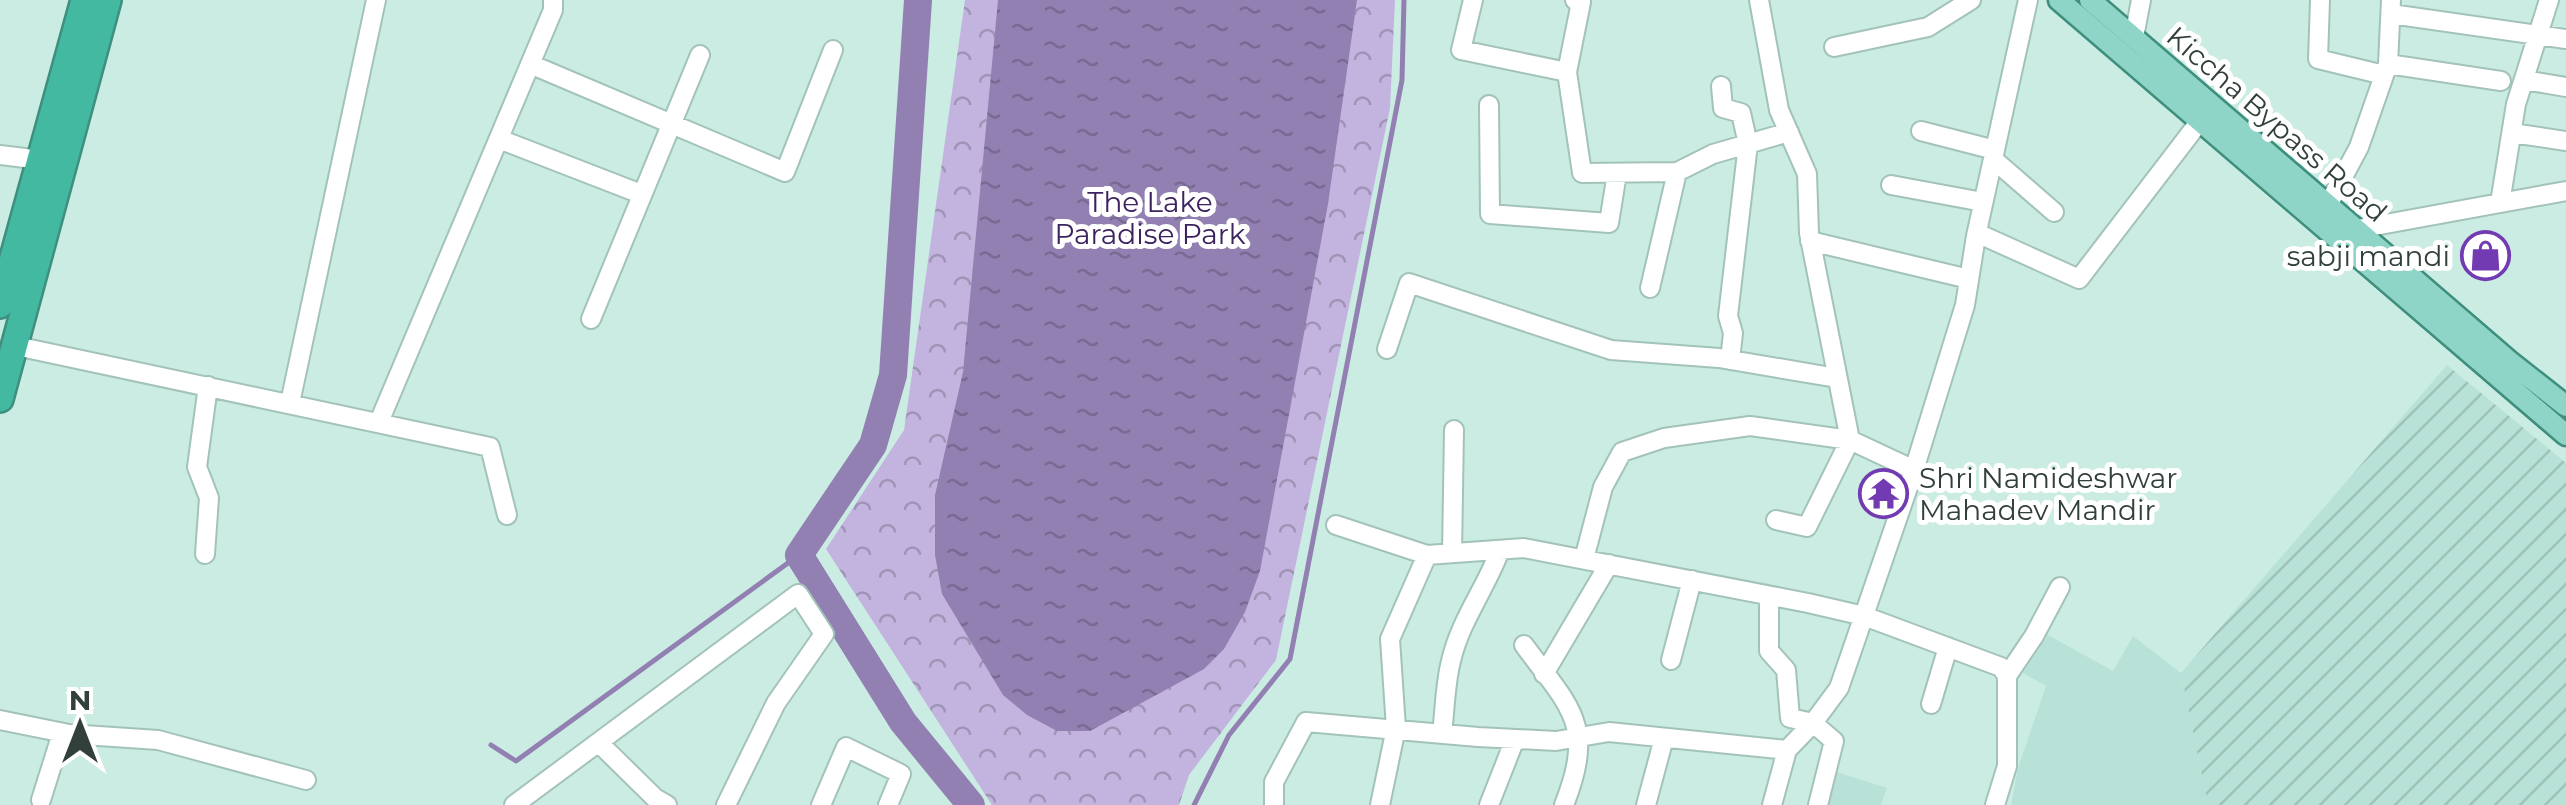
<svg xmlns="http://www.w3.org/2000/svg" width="2566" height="805" viewBox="0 0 2566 805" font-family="Montserrat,sans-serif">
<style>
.built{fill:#b8e2d7}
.industrial{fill:url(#industrial-furrows)}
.park{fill:url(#park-crowns)}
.water{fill:url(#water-ripples)}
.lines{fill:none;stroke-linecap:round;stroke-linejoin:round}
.stream{stroke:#9280b2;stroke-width:5}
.river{stroke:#9280b2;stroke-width:28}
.minor-casing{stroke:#a3c3ba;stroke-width:22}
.major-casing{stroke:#3e8f7e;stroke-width:25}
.highway-casing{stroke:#3e8f7e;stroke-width:30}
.minor{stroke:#fff;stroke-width:18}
.major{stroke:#8fd5c7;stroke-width:20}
.highway{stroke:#44b9a2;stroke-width:25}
.labels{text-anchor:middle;stroke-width:10;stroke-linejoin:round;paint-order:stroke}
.street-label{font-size:28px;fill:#32403c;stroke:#fff}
.park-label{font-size:28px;fill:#3d2260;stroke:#fff}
.poi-label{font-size:28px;fill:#32403c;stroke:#fff;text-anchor:end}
</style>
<defs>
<pattern id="industrial-furrows" width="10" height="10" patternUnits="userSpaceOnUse" patternTransform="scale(2.5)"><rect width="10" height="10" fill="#b8e2d7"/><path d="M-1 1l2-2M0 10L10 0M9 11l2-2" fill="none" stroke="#9fc3b9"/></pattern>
<pattern id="park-crowns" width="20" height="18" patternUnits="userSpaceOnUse" patternTransform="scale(2.5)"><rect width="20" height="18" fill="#c3b4df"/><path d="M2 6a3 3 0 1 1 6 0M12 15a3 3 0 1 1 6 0" fill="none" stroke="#9f94b6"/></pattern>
<pattern id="water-ripples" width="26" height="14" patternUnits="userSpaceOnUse" patternTransform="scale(2.5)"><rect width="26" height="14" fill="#9280b2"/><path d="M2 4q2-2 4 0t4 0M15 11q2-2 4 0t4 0" fill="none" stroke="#786a92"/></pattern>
</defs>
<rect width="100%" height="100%" fill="#cbece3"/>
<path class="built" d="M 2048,635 L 2113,671 L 2133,636 L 2181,673 L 2208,805 L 2011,805 L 2018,768 L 2046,686 L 2023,673 Z
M 1830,770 L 1887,788 L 1881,805 L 1823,805 Z"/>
<path class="industrial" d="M 2447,365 L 2566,463 L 2566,805 L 2208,805 L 2181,673 Z"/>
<path class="park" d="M 965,0 L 1395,0 L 1390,108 L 1276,660 L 1189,775 L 1179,805 L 992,805 L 826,549 L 904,430 Z"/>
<path class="water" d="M 998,0 L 1357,0 L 1328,204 L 1260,571 L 1245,612 L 1224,649 L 1204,669 L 1090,731 L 1057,731 L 1027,715 L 1003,695 L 942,594 L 935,555 L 935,495 L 963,372 Z"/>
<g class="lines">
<path class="stream" d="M 491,745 L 516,761 L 799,555
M 1194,805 L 1229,735 L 1290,659 L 1402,80 L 1404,0"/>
<path class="river" d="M 918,0 L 893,375 L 873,445 L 799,555 L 903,722 L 971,805"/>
<defs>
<path id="minor" d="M 1473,0 L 1461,50 L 1567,72 L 1582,173 L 1677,172 L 1713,154 L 1789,132
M 1759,0 L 1779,110 L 1807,174 L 1809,233 L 1850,440 L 1914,470
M 2320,0 L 2318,59 L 2384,75
M 2391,14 L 2566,39
M 2134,37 L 2141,0
M 1834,47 L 1928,27 L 1971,0
M 530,64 L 785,172 L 833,50
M 2388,64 L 2501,81
M 1567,72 L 1581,2 L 1575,0
M 2524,80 L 2566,87
M 1721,86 L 1723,108 L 1741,113 L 1748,144 L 1728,316 L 1733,333 L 1730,360
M 1489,105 L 1490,214 L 1609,223 L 1617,173
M 1921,131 L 1995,150
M 2512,133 L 2566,141
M 499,139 L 641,194
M 0,155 L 41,160
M 1993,159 L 2054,212
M 1891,185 L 1983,202
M 2500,203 L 2516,104 L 2549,0
M 2321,218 L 2359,147 L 2388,64 L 2391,0
M 2347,231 L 2566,191
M 1977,233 L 2079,279 L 2200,121
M 1810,241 L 1969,279
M 1650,288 L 1677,172
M 591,319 L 700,55
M 16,346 L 490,447 L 507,515
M 1387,349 L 1409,283 L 1611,350 L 1719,358 L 1837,378
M 290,403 L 376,0
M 379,422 L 553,10 L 553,0
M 1336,525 L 1427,555 L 1524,548 L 1808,603 L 1864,616 L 2001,667 L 2007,676 L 2007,766 L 1995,805
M 1452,553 L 1454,430
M 205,554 L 209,498 L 197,467 L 208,386
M 1584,559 L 1603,487 L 1622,452 L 1664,438 L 1750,426 L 1850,440 L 1807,527 L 1776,520
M 1769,596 L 1769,651 L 1786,670 L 1790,718 L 1813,723 L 1834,741 L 1818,805
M 1524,645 C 1570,708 1596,724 1564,805
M 1671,660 L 1692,580
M 1544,674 L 1609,564
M 2007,676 L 2034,636 L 2060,587
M 1931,704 L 1948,647
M 0,720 L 69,734 L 158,740 L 306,780
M 1442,733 C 1445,710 1445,684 1451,661 C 1460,621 1486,588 1500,550
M 599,743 L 655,798 L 667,805
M 41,800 L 62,733
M 514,805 L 798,594 L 824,634 L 776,703 L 726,805
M 821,805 L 846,747 L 901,774 L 888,805
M 1274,805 L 1274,782 L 1306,722 L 1478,737 L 1556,741 L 1609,732 L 1787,750 L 1813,723 L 1839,688 L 1914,470 L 1965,305 L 1976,236 L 2028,0
M 1380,805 L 1396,728 L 1390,639 L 1427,555
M 1489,805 L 1515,739
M 1646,805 L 1664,738
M 1772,805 L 1787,750"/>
<path id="major" d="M 2059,0 L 2566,435
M 2090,0 L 2509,361 L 2566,406"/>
<path id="highway" d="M 0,305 L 84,0
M 0,399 L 108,0"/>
</defs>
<use href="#minor" class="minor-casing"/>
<use href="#major" class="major-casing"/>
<use href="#highway" class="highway-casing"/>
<use href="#minor" class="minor"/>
<use href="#major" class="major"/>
<use href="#highway" class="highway"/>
</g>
<defs>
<symbol id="shop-ring" viewBox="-11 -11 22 22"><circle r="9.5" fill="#fff" stroke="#723bb2" stroke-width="1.5"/><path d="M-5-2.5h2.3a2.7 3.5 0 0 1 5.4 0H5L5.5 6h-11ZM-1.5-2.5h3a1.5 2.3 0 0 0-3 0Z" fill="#723bb2"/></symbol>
<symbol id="temple-ring" viewBox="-11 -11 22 22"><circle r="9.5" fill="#fff" stroke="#723bb2" stroke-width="1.5"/><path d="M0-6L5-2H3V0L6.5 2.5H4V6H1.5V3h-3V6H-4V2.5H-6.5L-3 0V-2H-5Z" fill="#723bb2"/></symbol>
</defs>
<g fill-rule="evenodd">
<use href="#shop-ring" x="2458" y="228" width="55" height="55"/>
<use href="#temple-ring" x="1856" y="466" width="55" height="55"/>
</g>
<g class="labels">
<g class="street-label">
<text transform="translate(2277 124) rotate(41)" y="10">Kiccha Bypass Road</text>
</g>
<g class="park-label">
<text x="1150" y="212">The Lake<tspan x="1150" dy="32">Paradise Park</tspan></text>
</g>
<g class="poi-label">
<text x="2450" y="266">sabji mandi</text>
<text x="1919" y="488" text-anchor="start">Shri Namideshwar<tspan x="1919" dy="32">Mahadev Mandir</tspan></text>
</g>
</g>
<g transform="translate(80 725)" stroke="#ffffff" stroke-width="8" paint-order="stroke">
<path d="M0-8L18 38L0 25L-18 38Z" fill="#32403c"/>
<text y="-15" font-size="28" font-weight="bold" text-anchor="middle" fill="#32403c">N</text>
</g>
</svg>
